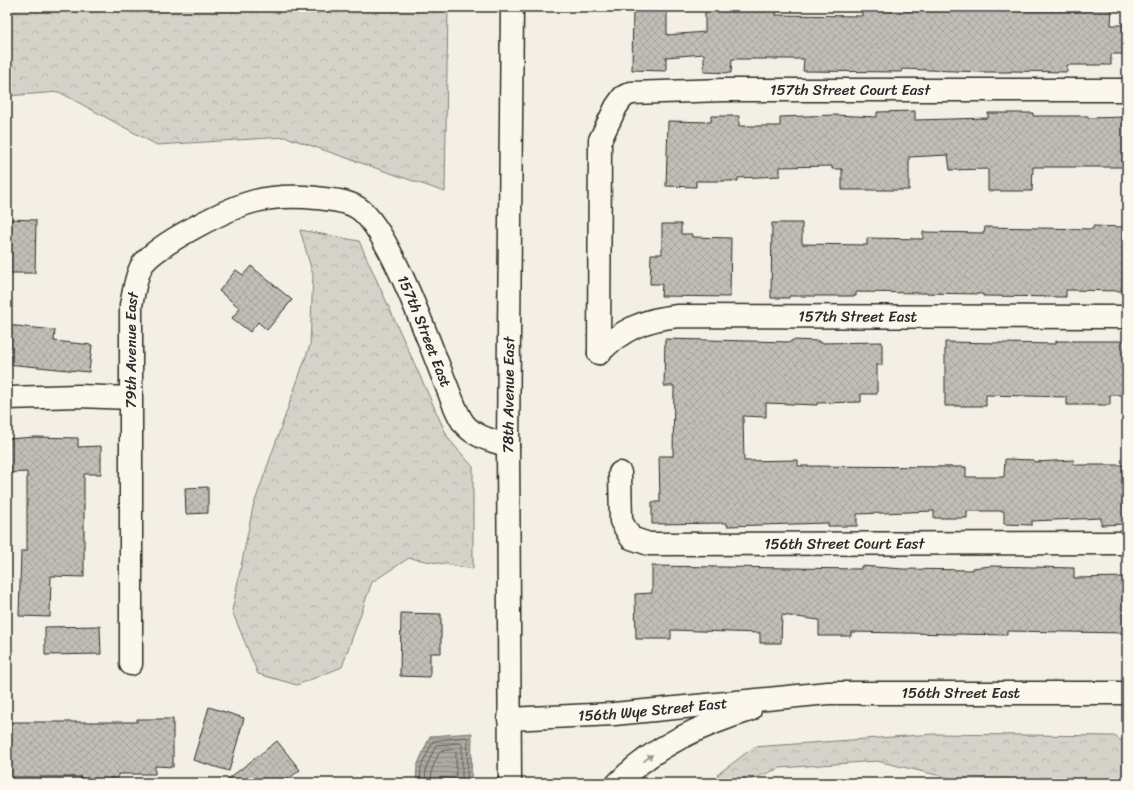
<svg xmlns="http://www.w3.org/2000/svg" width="1134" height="790" viewBox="0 0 1134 790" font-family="Sriracha,sans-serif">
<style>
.forest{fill:url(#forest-crowns);stroke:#807e7a}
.water{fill:url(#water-rules);stroke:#787772}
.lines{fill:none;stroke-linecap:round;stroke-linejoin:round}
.shore{stroke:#5f5d5b;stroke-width:1}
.building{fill:url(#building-cross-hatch);stroke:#2b2b2b}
.minor-casing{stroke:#2b2b2b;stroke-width:25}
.minor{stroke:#fbf7ec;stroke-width:22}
.oneway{fill:#93918c}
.labels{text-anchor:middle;stroke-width:3.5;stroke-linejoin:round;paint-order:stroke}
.street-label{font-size:15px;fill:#2b2b2b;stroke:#fbf7ec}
</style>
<defs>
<pattern id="forest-crowns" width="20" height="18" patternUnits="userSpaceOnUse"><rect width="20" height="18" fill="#d5d2c9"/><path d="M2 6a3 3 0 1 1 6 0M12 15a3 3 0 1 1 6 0" fill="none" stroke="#b7b4ad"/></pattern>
<pattern id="water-rules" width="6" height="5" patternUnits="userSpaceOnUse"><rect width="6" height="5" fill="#aca9a2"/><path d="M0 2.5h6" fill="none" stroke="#8c8a84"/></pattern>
<pattern id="building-cross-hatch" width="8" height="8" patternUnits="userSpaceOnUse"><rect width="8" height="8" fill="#c0beb6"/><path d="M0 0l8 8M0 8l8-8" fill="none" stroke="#a5a39d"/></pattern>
</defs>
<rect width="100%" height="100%" fill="#f3efe4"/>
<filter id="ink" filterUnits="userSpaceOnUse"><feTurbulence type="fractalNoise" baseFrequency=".025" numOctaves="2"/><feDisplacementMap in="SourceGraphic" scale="8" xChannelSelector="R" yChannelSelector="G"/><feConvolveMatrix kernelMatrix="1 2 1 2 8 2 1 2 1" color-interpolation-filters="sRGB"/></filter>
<g filter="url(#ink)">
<path class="forest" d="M 7,7 L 448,7 L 445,192 L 286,137 L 157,145 L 59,92 L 7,96 Z
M 300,230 L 359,241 L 448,438 L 473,467 L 473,569 L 409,558 L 372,582 L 342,667 L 297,685 L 258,674 L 232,611 L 253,507 L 310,345 L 313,275 Z
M 934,734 L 1114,736 L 1127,744 L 1127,783 L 971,783 L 877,761 L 780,768 L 742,783 L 726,783 L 717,775 L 754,747 Z"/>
<path class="water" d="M 472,733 L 471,783 L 416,783 L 417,766 L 430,736 Z"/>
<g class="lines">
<path class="shore" d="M 420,783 L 421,767 L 433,741 L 466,737 L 468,739 L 467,783
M 425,783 L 426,768 L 436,745 L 460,743 L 462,745 L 462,783
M 431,783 L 432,769 L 440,751 L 454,749 L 456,751 L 456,783"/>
</g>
<path class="building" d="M 633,7 L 667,7 L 667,35 L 705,32 L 705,7 L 777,7 L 776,15 L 862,16 L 862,7 L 1112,7 L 1111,25 L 1127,25 L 1127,47 L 1123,47 L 1123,54 L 1111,54 L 1111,65 L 1067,65 L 1067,72 L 1011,71 L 1011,72 L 982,72 L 902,69 L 901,72 L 803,71 L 804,59 L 732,59 L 731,73 L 704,72 L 704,54 L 666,57 L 666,71 L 632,70 Z
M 915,111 L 915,120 L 988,118 L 988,113 L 1033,113 L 1033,116 L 1088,116 L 1088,118 L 1127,117 L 1127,167 L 1033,167 L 1032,191 L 988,191 L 988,169 L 950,170 L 948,155 L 909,157 L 909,190 L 842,190 L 842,169 L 832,169 L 832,166 L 780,167 L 780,176 L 738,178 L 738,181 L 696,181 L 696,187 L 666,186 L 668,121 L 711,122 L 711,116 L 739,116 L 739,126 L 780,126 L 780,117 L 834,115 L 877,117 L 877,112 Z
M 7,219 L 36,220 L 35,273 L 7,273 Z
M 772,223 L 802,223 L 802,244 L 867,245 L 867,238 L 923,239 L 923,232 L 984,233 L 985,227 L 1093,229 L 1093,226 L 1124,227 L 1122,291 L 1066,290 L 1066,297 L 983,296 L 983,294 L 856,292 L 856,296 L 789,296 L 789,298 L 771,298 Z
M 662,224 L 681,224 L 681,234 L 692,234 L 692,237 L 731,238 L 730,297 L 661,296 L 662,284 L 650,284 L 651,254 L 662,254 Z
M 251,266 L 292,300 L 267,330 L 258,322 L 250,332 L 232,318 L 240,308 L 219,291 L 236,270 L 243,275 Z
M 7,325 L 55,330 L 54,341 L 92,345 L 89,372 L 7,364 Z
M 665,339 L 791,342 L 792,340 L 819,341 L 819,343 L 882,342 L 882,365 L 877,365 L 877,394 L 861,394 L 861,402 L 817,403 L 817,405 L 766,403 L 766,417 L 743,416 L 744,461 L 798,460 L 798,466 L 966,467 L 966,477 L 1004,477 L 1005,459 L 1034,460 L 1034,462 L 1074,460 L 1075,465 L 1127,465 L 1127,524 L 1101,525 L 1101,518 L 1032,521 L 1032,525 L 1004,524 L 1004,511 L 967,511 L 967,518 L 934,518 L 934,511 L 857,514 L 857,526 L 828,526 L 828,523 L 727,526 L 727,523 L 652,524 L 652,502 L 660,502 L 659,456 L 673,456 L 674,386 L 664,386 Z
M 1056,341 L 1127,341 L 1127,387 L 1125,387 L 1125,395 L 1110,395 L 1110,405 L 1067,405 L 1067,397 L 986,395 L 986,406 L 945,406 L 945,342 L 1056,344 Z
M 35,437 L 78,438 L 78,447 L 101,446 L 101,474 L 84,474 L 84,577 L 51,576 L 50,617 L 19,616 L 21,551 L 27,551 L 27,472 L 8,473 L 7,439 Z
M 208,487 L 208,513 L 186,514 L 185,488 Z
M 652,566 L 861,569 L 861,566 L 903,569 L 972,570 L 972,568 L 991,566 L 1074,568 L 1074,578 L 1127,577 L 1127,633 L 1007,631 L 1007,635 L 851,632 L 851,636 L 819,636 L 819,620 L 782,615 L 781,643 L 760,643 L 760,633 L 671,630 L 671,639 L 636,639 L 635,594 L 652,593 Z
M 401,613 L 441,614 L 441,653 L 430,653 L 430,677 L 400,676 Z
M 100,626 L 101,654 L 45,655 L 45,627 Z
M 209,707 L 244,718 L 229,771 L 193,760 Z
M 137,719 L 173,719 L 173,767 L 155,766 L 155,774 L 118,774 L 118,778 L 110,778 L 110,783 L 80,782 L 81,777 L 7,777 L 7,722 L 137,722 Z
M 277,741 L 300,770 L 283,783 L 223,783 Z"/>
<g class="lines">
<defs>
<g id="minor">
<path id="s1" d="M 599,353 L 600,140 L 616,107 L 623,97 L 631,93 L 724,90 L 1127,90"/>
<path id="s2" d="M 599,353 C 622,329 646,319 678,316 L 1127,317"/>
<path d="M 7,398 L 79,396 L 130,398"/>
<path id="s3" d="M 620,473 L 621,521 L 631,538 L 649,544 L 1127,543"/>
<path id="s4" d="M 131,664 L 131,305 C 134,293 135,279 141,267 C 148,253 184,233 199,225 C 242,202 267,193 317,198 C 330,200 346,200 358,208 C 389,228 429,343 445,382 C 450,394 457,416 465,425 C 475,437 494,441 508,446"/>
<path id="s5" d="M 509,719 L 614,714 L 828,693 L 1127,693"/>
<path id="s6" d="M 510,783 L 508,446 L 512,7"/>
<path d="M 618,783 C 654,746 702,725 750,710"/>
</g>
</defs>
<use href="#minor" class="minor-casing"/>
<use href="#minor" class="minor"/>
</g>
<defs><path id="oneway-solid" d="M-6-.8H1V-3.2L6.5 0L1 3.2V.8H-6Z"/></defs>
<use class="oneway" href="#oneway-solid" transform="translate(648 758) rotate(-38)"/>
</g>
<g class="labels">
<g class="street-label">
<text dy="5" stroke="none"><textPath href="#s1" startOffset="490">157th Street Court East</textPath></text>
<text dy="5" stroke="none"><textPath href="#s2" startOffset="269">157th Street East</textPath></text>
<text dy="5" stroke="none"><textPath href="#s4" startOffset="778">157th Street East</textPath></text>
<text dy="5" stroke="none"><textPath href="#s4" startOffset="314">79th Avenue East</textPath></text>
<text dy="5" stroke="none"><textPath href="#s6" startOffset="388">78th Avenue East</textPath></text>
<text dy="5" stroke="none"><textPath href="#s3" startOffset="282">156th Street Court East</textPath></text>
<text dy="5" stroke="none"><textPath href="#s5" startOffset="453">156th Street East</textPath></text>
<text dy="5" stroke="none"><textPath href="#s5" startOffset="144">156th Wye Street East</textPath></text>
</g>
</g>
<rect width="1134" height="790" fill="none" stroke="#fbf7ec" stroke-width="24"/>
<rect x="12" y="12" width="1110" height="766" fill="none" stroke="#2b2b2b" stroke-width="1.5" filter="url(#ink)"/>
</svg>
